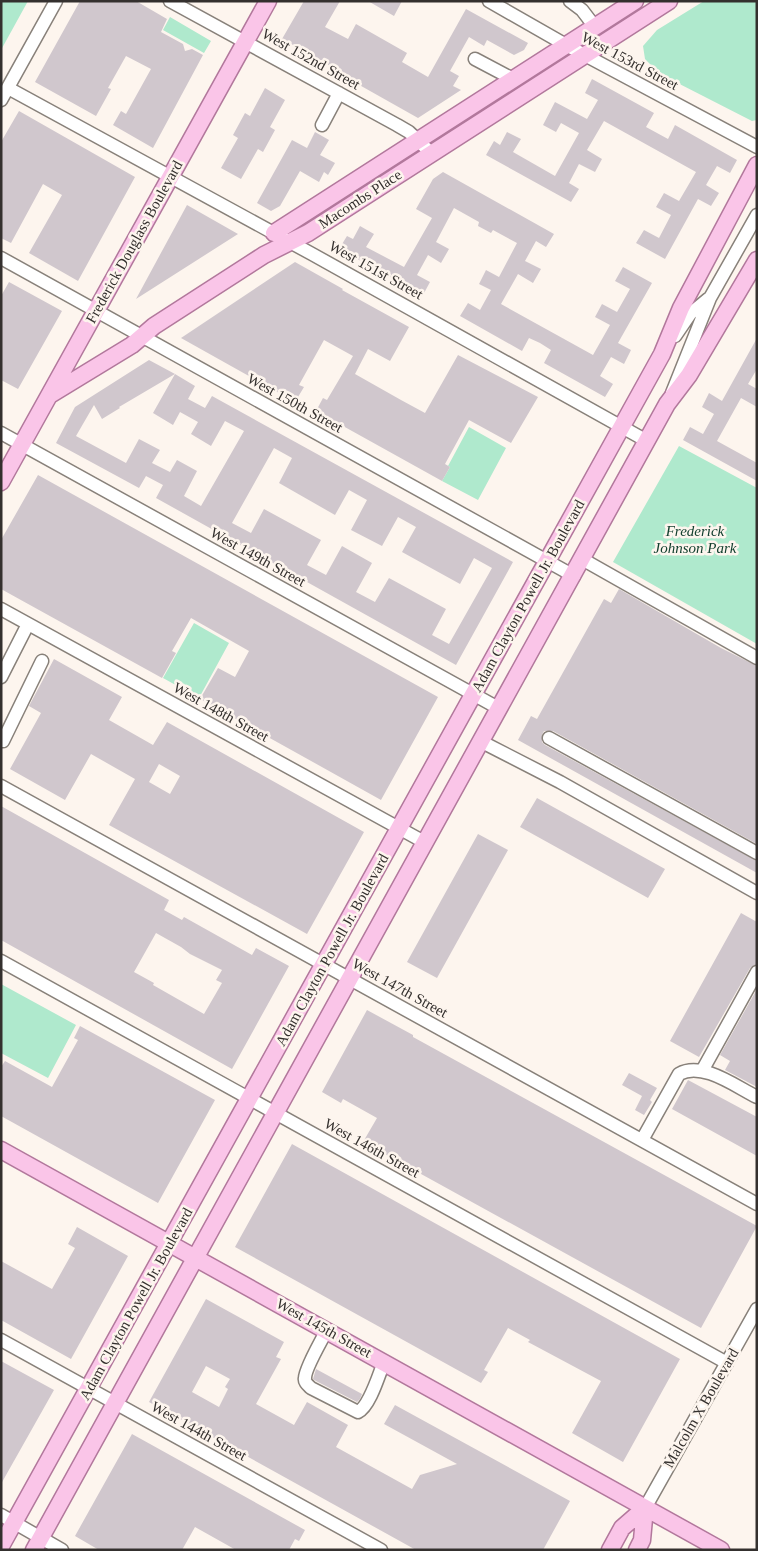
<svg xmlns="http://www.w3.org/2000/svg" width="758" height="1551" viewBox="0 0 758 1551" font-family="'Times New Roman',serif">
<style>
.green{fill:#afe9cd}
.building{fill:#d0c7cd;fill-rule:evenodd}
.lines{fill:none;stroke-linecap:round;stroke-linejoin:round}
.minor-casing{stroke:#88817a;stroke-width:15}
.major-casing{stroke:#b2789c;stroke-width:19}
.minor{stroke:#fff;stroke-width:12}
.major{stroke:#fac5e8;stroke-width:16}
.labels{text-anchor:middle;stroke-width:5;stroke-linejoin:round;paint-order:stroke}
.street-label{font-size:15px;fill:#34302e;stroke:#fdf5ee}
.park-label{font-size:15px;font-style:italic;fill:#13402f;stroke:#fdf5ee}
</style>
<rect width="100%" height="100%" fill="#fdf5ee"/>
<path class="green" d="M 1,1 L 28,1 L 1,50 Z
M 704,1 L 757,1 L 757,120 L 752,121 L 660,74 L 645,59 L 643,46 L 657,30 Z
M 170,17 L 211,41 L 204,53 L 163,30 Z
M 469,427 L 506,448 L 478,500 L 442,481 L 450,467 L 448,466 Z
M 679,446 L 757,488 L 757,644 L 613,562 Z
M 194,623 L 229,643 L 199,698 L 163,678 Z
M 1,984 L 76,1025 L 48,1078 L 1,1053 Z"/>
<path class="building" d="M 80,1 L 136,1 L 167,19 L 161,32 L 183,44 L 185,51 L 192,49 L 203,55 L 153,148 L 113,125 L 121,111 L 126,114 L 151,69 L 126,56 L 108,88 L 111,89 L 96,116 L 35,82 Z
M 304,1 L 340,1 L 325,27 L 348,39 L 356,24 L 407,53 L 402,62 L 428,77 L 466,9 L 528,43 L 524,50 L 514,55 L 487,40 L 484,46 L 469,37 L 450,71 L 459,76 L 453,86 L 461,90 L 418,118 L 331,69 L 332,67 L 282,39 Z
M 368,1 L 402,1 L 394,16 Z
M 592,79 L 654,113 L 646,127 L 668,139 L 675,125 L 737,160 L 730,173 L 717,166 L 706,185 L 719,193 L 711,206 L 698,199 L 665,259 L 636,243 L 644,230 L 659,238 L 671,215 L 656,207 L 664,193 L 679,201 L 696,172 L 604,121 L 587,150 L 602,159 L 595,172 L 579,164 L 569,183 L 579,189 L 571,202 L 486,155 L 494,141 L 500,145 L 507,132 L 521,139 L 513,152 L 555,176 L 579,133 L 561,123 L 556,132 L 543,125 L 555,102 L 587,119 L 598,100 L 585,93 Z
M 265,88 L 285,100 L 270,127 L 275,130 L 263,152 L 258,149 L 241,179 L 221,168 L 238,138 L 233,135 L 245,113 L 250,116 Z
M 19,111 L 135,177 L 78,281 L 29,253 L 62,195 L 43,184 L 11,243 L 1,238 L 1,142 Z
M 315,132 L 329,140 L 320,155 L 335,163 L 328,175 L 324,172 L 319,182 L 300,171 L 280,206 L 271,211 L 257,203 L 292,140 L 307,148 Z
M 443,172 L 554,234 L 546,247 L 536,241 L 525,261 L 541,269 L 533,283 L 518,274 L 501,304 L 593,355 L 610,325 L 595,317 L 602,304 L 617,312 L 630,289 L 615,281 L 623,267 L 652,283 L 618,343 L 631,350 L 624,364 L 611,357 L 600,376 L 613,384 L 605,397 L 544,363 L 551,350 L 540,343 L 529,338 L 522,351 L 460,316 L 468,303 L 480,310 L 491,290 L 479,284 L 486,270 L 499,277 L 517,243 L 493,230 L 491,233 L 478,226 L 479,222 L 454,208 L 436,242 L 449,249 L 441,263 L 428,255 L 417,275 L 430,282 L 423,295 L 339,249 L 347,236 L 353,239 L 360,226 L 374,234 L 366,247 L 404,267 L 432,218 L 416,209 L 433,179 Z
M 187,205 L 238,234 L 136,299 L 162,251 Z
M 295,262 L 343,289 L 342,290 L 409,327 L 390,361 L 368,349 L 355,374 L 401,400 L 425,413 L 458,355 L 538,397 L 511,443 L 469,420 L 445,464 L 450,467 L 442,481 L 316,411 L 323,398 L 327,400 L 353,356 L 324,340 L 299,385 L 304,387 L 295,402 L 181,338 Z
M 9,282 L 62,311 L 18,389 L 1,380 L 1,296 Z
M 757,338 L 757,369 L 748,384 L 757,389 L 757,407 L 741,398 L 717,441 L 757,463 L 757,481 L 683,440 L 690,427 L 703,434 L 714,414 L 702,407 L 709,393 L 722,401 Z
M 149,360 L 175,374 L 119,407 L 120,408 L 102,419 L 94,405 L 76,436 L 126,463 L 139,439 L 160,450 L 152,463 L 170,472 L 177,460 L 197,471 L 184,496 L 201,506 L 244,431 L 225,421 L 211,446 L 191,434 L 198,422 L 180,412 L 173,425 L 153,413 L 175,374 L 195,386 L 188,399 L 205,408 L 212,396 L 513,562 L 456,665 L 156,498 L 163,485 L 146,476 L 139,488 L 56,443 L 75,407 ZM 274,448 L 292,458 L 279,483 L 335,515 L 349,490 L 367,500 L 351,530 L 382,546 L 398,517 L 416,527 L 402,552 L 460,584 L 474,558 L 492,568 L 449,644 L 432,635 L 446,609 L 389,578 L 375,602 L 356,592 L 372,563 L 342,546 L 326,575 L 307,565 L 321,540 L 264,509 L 251,533 L 232,523 Z
M 38,475 L 438,697 L 381,800 L 200,699 L 218,668 L 235,677 L 249,651 L 191,618 L 172,651 L 176,653 L 162,678 L 1,589 L 1,540 Z
M 619,589 L 721,648 L 757,666 L 757,844 L 553,731 L 544,731 L 542,735 L 542,742 L 545,745 L 757,861 L 757,873 L 518,740 L 531,716 L 537,719 L 604,599 L 611,603 Z
M 54,659 L 122,697 L 109,720 L 153,745 L 167,722 L 364,832 L 307,934 L 109,825 L 135,779 L 91,754 L 65,800 L 10,769 L 41,713 L 29,706 ZM 159,764 L 180,776 L 170,794 L 149,782 Z
M 537,798 L 665,869 L 648,898 L 520,827 Z
M 1,806 L 169,900 L 164,910 L 182,920 L 184,917 L 252,955 L 256,948 L 289,966 L 232,1069 L 1,940 ZM 156,933 L 181,947 L 190,954 L 222,970 L 216,980 L 222,983 L 204,1014 L 153,985 L 154,983 L 134,972 Z
M 478,834 L 508,850 L 437,978 L 407,962 Z
M 741,913 L 757,922 L 757,964 L 750,968 L 699,1057 L 670,1041 Z
M 757,989 L 757,1087 L 725,1070 L 730,1061 L 720,1055 Z
M 367,1010 L 413,1035 L 413,1037 L 757,1226 L 701,1328 L 363,1142 L 377,1118 L 343,1099 L 341,1103 L 322,1092 Z
M 80,1026 L 215,1100 L 158,1203 L 1,1116 L 1,1067 L 5,1061 L 52,1087 L 78,1040 L 74,1038 Z
M 629,1073 L 657,1088 L 650,1100 L 652,1102 L 644,1115 L 635,1110 L 642,1096 L 622,1085 Z
M 688,1080 L 757,1117 L 757,1156 L 672,1109 Z
M 292,1144 L 680,1359 L 623,1462 L 572,1433 L 601,1381 L 528,1342 L 530,1340 L 508,1328 L 484,1370 L 488,1372 L 481,1383 L 235,1247 Z
M 77,1227 L 128,1256 L 71,1359 L 1,1320 L 1,1261 L 52,1289 L 75,1248 L 68,1244 Z
M 206,1299 L 284,1342 L 276,1357 L 281,1359 L 256,1404 L 294,1425 L 307,1402 L 348,1425 L 336,1447 L 412,1489 L 420,1475 L 457,1464 L 384,1424 L 395,1405 L 570,1501 L 543,1550 L 416,1550 L 149,1402 ZM 206,1366 L 230,1379 L 225,1387 L 228,1389 L 219,1407 L 192,1392 Z
M 1,1361 L 54,1390 L 1,1484 Z
M 316,1369 L 362,1394 L 360,1399 L 357,1402 L 316,1381 L 313,1379 Z
M 132,1434 L 305,1530 L 299,1541 L 295,1539 L 289,1550 L 236,1550 L 195,1527 L 182,1550 L 99,1550 L 75,1536 Z"/>
<g class="lines">
<defs>
<path id="minor" d="M 170,1 L 397,125 L 409,132 L 431,153
M 489,1 L 566,45 L 757,147
M 570,1 L 582,10 L 595,27
M 475,59 L 513,79
M 8,88 L 312,254 L 647,441
M 1,100 L 56,1
M 322,125 L 339,93
M 1,258 L 574,576
M 675,336 L 690,314 L 708,299
M 672,393 L 710,298 L 757,215
M 1,433 L 500,709
M 582,559 L 757,658
M 1,609 L 426,843
M 1,677 L 28,624
M 549,738 L 757,853
M 1,741 L 3,741 L 42,661
M 482,742 L 560,782 L 757,893
M 1,786 L 757,1204
M 1,961 L 727,1363
M 702,1071 L 757,972
M 642,1140 L 679,1074 C 702,1061 735,1086 757,1097
M 327,1330 C 322,1339 305,1369 305,1378 C 304,1382 308,1385 311,1388 L 358,1412 C 370,1406 379,1374 384,1362
M 1,1340 L 381,1550
M 645,1508 L 757,1309
M 1,1515 L 62,1550"/>
<path id="major" d="M 274,233 L 635,1
M 50,395 L 132,345 L 154,326 L 264,255 L 308,233 L 669,1
M 1,482 L 268,1
M 1,1150 L 721,1550
M 1,1546 L 662,354 L 681,308 L 757,165
M 34,1550 L 667,404 L 689,375 L 757,260
M 610,1550 L 622,1528 L 645,1508
M 637,1550 L 642,1540 L 645,1508"/>
</defs>
<use href="#minor" class="minor-casing"/>
<use href="#major" class="major-casing"/>
<use href="#minor" class="minor"/>
<use href="#major" class="major"/>
</g>
<g class="labels">
<g class="street-label">
<text transform="translate(311 59) rotate(29)" y="5">West 152nd Street</text>
<text transform="translate(630 61) rotate(28)" y="5">West 153rd Street</text>
<text transform="translate(360 199) rotate(-33)" y="5">Macombs Place</text>
<text transform="translate(134 242) rotate(-61)" y="5">Frederick Douglass Boulevard</text>
<text transform="translate(376 270) rotate(29)" y="5">West 151st Street</text>
<text transform="translate(295 403) rotate(29)" y="5">West 150th Street</text>
<text transform="translate(258 557) rotate(29)" y="5">West 149th Street</text>
<text transform="translate(528 596) rotate(-61)" y="5">Adam Clayton Powell Jr. Boulevard</text>
<text transform="translate(221 712) rotate(29)" y="5">West 148th Street</text>
<text transform="translate(332 950) rotate(-61)" y="5">Adam Clayton Powell Jr. Boulevard</text>
<text transform="translate(400 988) rotate(29)" y="5">West 147th Street</text>
<text transform="translate(372 1148) rotate(29)" y="5">West 146th Street</text>
<text transform="translate(136 1304) rotate(-61)" y="5">Adam Clayton Powell Jr. Boulevard</text>
<text transform="translate(324 1328) rotate(29)" y="5">West 145th Street</text>
<text transform="translate(701 1408) rotate(-60)" y="5">Malcolm X Boulevard</text>
<text transform="translate(199 1431) rotate(29)" y="5">West 144th Street</text>
</g>
<g class="park-label">
<text x="695" y="536">Frederick<tspan x="695" dy="17">Johnson Park</tspan></text>
</g>
</g>
<rect width="758" height="1551" fill="none" stroke="#34302e" stroke-width="5"/>
</svg>
